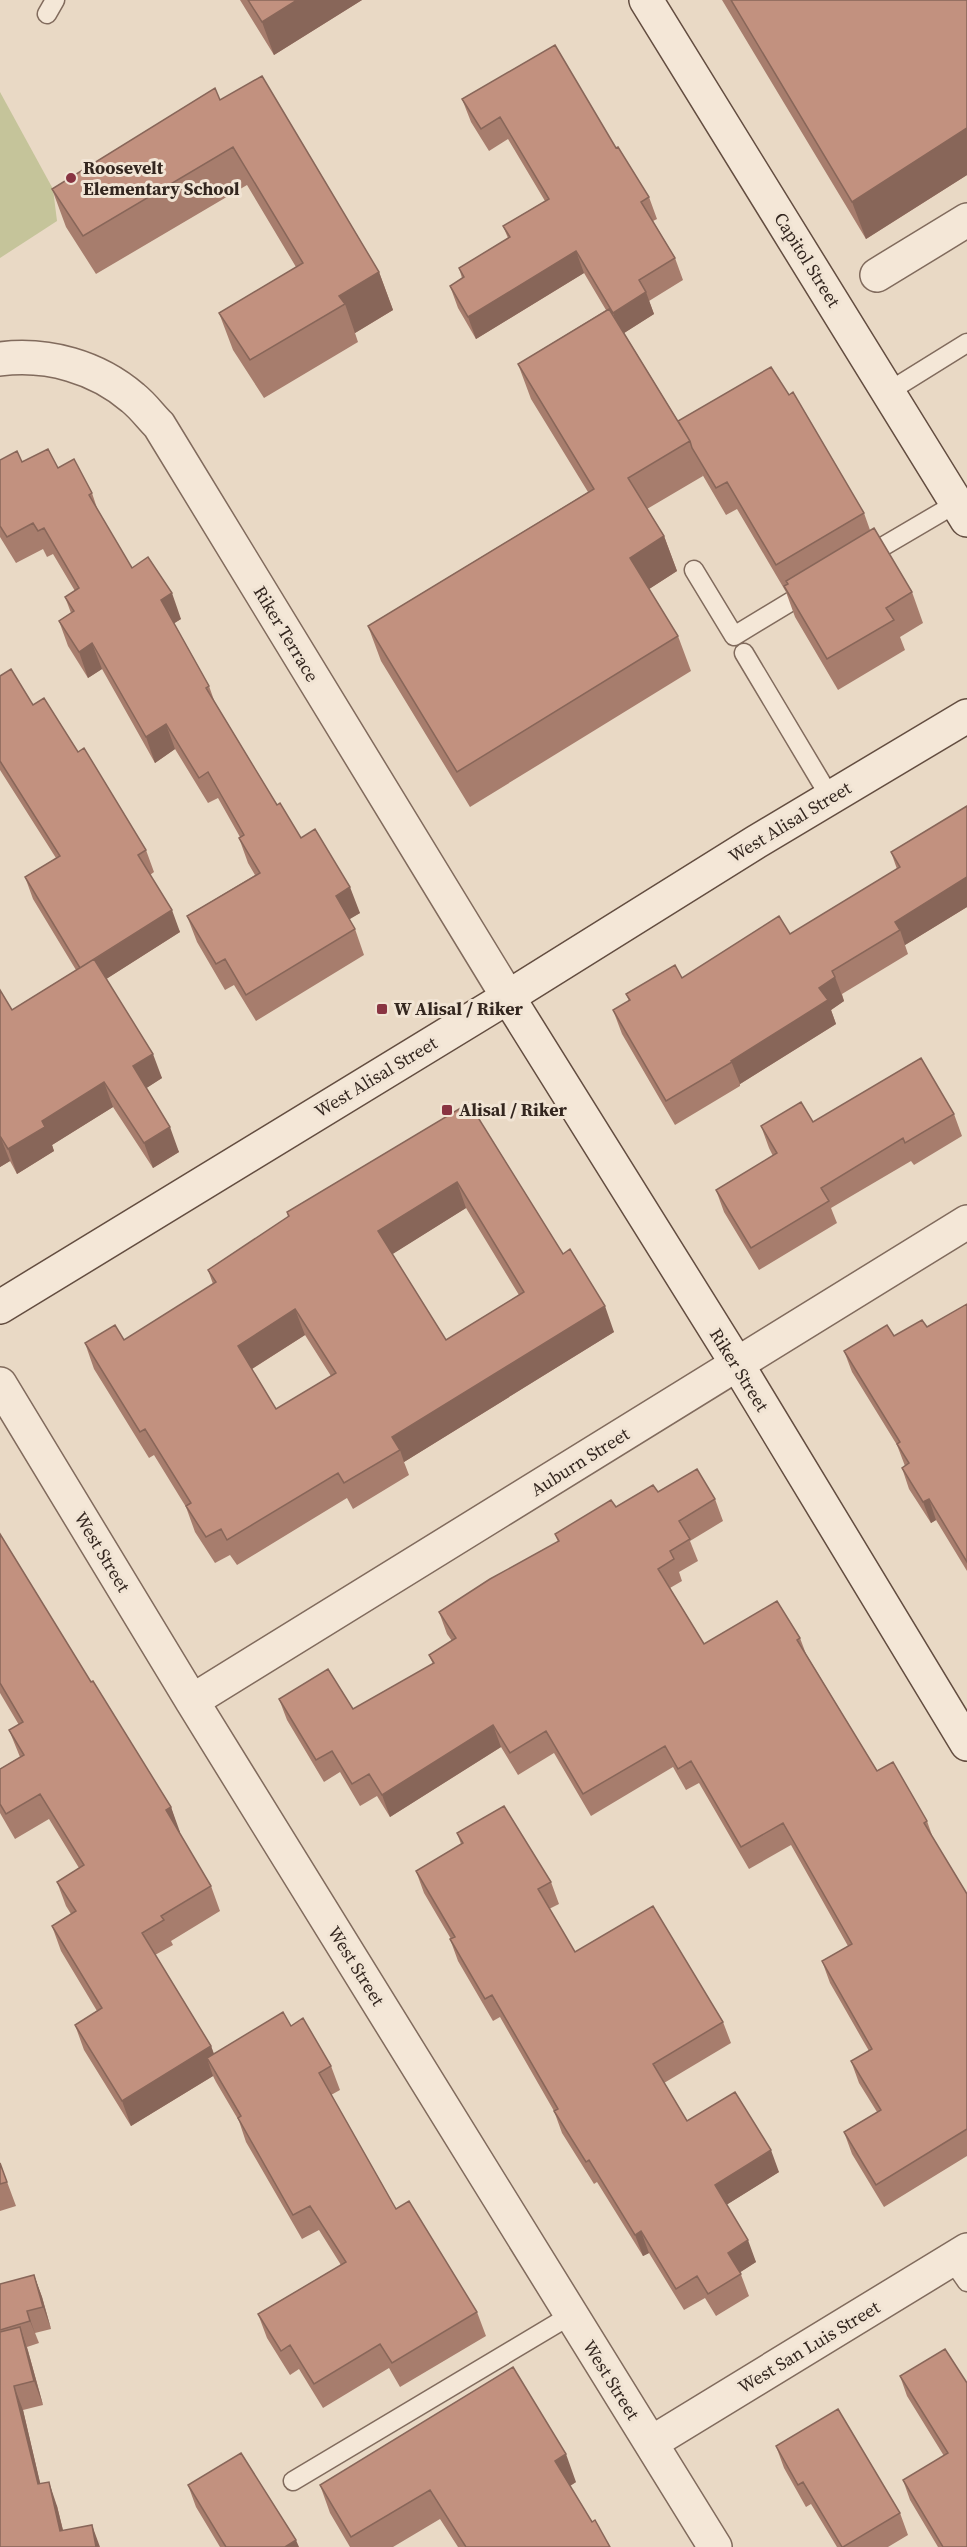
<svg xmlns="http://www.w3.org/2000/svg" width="967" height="2547" viewBox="0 0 967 2547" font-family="'Source Serif 4',serif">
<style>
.green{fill:#c5c49a}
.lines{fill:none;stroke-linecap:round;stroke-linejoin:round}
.lane-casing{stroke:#816b5d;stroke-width:21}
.street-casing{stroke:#816b5d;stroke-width:36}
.secondary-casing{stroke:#634d40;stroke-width:36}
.lane{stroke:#f4e7d7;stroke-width:18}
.street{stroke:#f4e7d7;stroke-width:33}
.secondary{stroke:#f4e7d7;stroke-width:33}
.wall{fill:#a77d6d;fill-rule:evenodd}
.shaded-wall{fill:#886659}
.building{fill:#c2917f;stroke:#886659;stroke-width:1.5;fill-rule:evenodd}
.poi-dot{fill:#893442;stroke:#f1e4d4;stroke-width:2}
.labels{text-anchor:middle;stroke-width:6;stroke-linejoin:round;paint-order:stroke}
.poi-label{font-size:18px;font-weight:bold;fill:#33261f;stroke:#f1e4d4;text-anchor:start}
.street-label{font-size:18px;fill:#33261f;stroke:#f1e4d4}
</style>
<rect width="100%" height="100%" fill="#e9d9c5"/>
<path class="green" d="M 0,92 L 53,189 L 57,221 L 0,258 Z"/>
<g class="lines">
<defs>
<path id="lane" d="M 47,14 L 55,0
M 888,392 L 967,343
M 865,557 L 957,503
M 694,570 L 734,636 L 810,590
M 744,653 L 830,797
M 951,2259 L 967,2282
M 293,2481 L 571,2315"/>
<path id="street" d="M 877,275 L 967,220
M 0,359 C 48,353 97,367 133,398 C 143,406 150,416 159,425 L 508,997
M 0,1384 L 192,1701 L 715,2547
M 192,1701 L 967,1222
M 651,2443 L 967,2250"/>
<path id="secondary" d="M 646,0 L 967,520
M 508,997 L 737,1364 L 967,1744
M 0,1307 L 508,997 L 756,842 L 967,716"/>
</defs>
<use href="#lane" class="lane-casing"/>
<use href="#street" class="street-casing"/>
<use href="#secondary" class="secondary-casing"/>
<use href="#lane" class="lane"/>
<use href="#street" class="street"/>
<use href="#secondary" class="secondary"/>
</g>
<path class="wall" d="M 240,0 L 362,0 L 274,55 Z
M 722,0 L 967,0 L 967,175 L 866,239 Z
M 462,99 L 616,148 L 649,197 L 657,219 L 653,221 L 675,258 L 683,280 L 649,301 L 654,314 L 624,333 L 678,421 L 864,513 L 870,530 L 912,592 L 923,623 L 900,637 L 905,650 L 838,690 L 795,617 L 786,592 L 737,509 L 726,515 L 702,474 L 703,476 L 647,509 L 664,536 L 677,571 L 649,589 L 678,636 L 691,671 L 470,807 L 381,661 L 368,626 L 588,492 L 531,399 L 518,364 L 606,310 L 584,273 L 476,339 L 458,308 L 450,286 L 462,278 L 459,268 L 508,238 L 503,226 L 545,201 L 508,139 L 489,151 L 471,122 Z
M 220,100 L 379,272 L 393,310 L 355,333 L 358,342 L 264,398 L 233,350 L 219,313 L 296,267 L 247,185 L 96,274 L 66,227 L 52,189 Z
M 0,460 L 58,468 L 92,493 L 98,511 L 132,568 L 181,619 L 174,623 L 209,686 L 215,703 L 277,805 L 301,838 L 360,913 L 349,919 L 355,929 L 364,955 L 256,1021 L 234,985 L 225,990 L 197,942 L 187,916 L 255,875 L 248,863 L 239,838 L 240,837 L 218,798 L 208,803 L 175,749 L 155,763 L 102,669 L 88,678 L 68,646 L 59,621 L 71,613 L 65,597 L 75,591 L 53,554 L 47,557 L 43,549 L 16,563 L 0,537 Z
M 0,676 L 33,705 L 78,752 L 146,850 L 154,872 L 150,875 L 180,932 L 106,979 L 162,1078 L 146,1088 L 179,1152 L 153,1168 L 113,1107 L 52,1145 L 54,1151 L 17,1174 L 10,1161 L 0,1167 L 0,990 L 12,1010 L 76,970 L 33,899 L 25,877 L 56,858 L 0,770 Z
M 967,806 L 967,907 L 905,945 L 908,954 L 842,994 L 844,1001 L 831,1010 L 836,1024 L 740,1084 L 740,1086 L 675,1125 L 622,1034 L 613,1010 L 629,1001 L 626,994 L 682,978 L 790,934 L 897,869 L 891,852 Z
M 469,1103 L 563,1254 L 614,1332 L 404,1462 L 409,1475 L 353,1509 L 347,1498 L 237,1565 L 230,1555 L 215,1563 L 195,1532 L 186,1507 L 154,1455 L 149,1458 L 94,1369 L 85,1343 L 124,1340 L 213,1284 L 208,1270 L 288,1217 L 287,1212 ZM 466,1208 L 519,1295 L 446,1340 L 392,1254 ZM 305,1335 L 331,1376 L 276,1409 L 252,1369 Z
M 954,1114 L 962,1136 L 914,1165 L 911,1161 L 831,1208 L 837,1223 L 759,1270 L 724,1212 L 716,1190 L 773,1156 L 769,1148 L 761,1126 Z
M 967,1304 L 967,1571 L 936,1520 L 931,1523 L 909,1489 L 902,1468 L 905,1466 L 897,1445 L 852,1372 L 844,1351 L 927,1327 Z
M 658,1492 L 715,1499 L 723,1521 L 690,1541 L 698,1561 L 679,1572 L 682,1581 L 670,1588 L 704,1644 L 800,1638 L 806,1654 L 877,1771 L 927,1821 L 934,1841 L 967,1894 L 967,2156 L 884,2207 L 852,2154 L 844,2132 L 877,2112 L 859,2083 L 851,2061 L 869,2051 L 830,1983 L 822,1961 L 848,1946 L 791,1845 L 749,1869 L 699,1783 L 686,1790 L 673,1767 L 591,1816 L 554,1753 L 518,1775 L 501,1747 L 390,1817 L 377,1796 L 360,1806 L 340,1772 L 324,1782 L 287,1720 L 279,1699 L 353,1709 L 433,1664 L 429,1655 L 452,1641 L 447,1634 L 439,1612 L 558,1542 L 555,1534 L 616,1507 Z
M 0,1534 L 91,1682 L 171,1807 L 179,1833 L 211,1886 L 220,1911 L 171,1941 L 173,1945 L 155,1955 L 211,2046 L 214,2054 L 291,2026 L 331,2066 L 340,2090 L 331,2095 L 396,2209 L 477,2312 L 486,2336 L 400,2387 L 389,2368 L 323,2408 L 299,2369 L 290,2375 L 267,2338 L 258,2314 L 341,2265 L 319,2230 L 302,2239 L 246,2142 L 239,2121 L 216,2082 L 213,2076 L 131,2126 L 84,2050 L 75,2025 L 97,2011 L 61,1951 L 52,1926 L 71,1914 L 66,1906 L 57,1882 L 79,1868 L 49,1819 L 15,1839 L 0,1813 L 0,1769 L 20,1757 L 9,1730 L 19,1725 L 0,1693 Z
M 457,1833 L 551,1882 L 559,1904 L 549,1909 L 575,1952 L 723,2022 L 731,2043 L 664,2083 L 687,2121 L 779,2172 L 726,2205 L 756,2262 L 740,2272 L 749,2296 L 716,2316 L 705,2298 L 684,2310 L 649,2253 L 643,2256 L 597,2182 L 594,2184 L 562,2133 L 554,2111 L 500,2017 L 493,2021 L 458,1961 L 450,1939 L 451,1939 L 424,1893 L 416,1871 L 461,1844 Z
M 0,2163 L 16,2206 L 0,2211 Z
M 34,2275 L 42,2297 L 51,2329 L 35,2333 L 39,2343 L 27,2347 L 43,2405 L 23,2410 L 40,2483 L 57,2506 L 63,2530 L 0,2547 L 0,2284 Z
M 900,2376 L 967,2383 L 967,2547 L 938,2547 L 910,2500 L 903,2480 L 944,2456 L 907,2396 Z
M 776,2446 L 900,2513 L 908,2535 L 888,2547 L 837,2547 L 811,2504 L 806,2507 L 784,2468 Z
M 576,2482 L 570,2486 L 592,2522 L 610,2547 L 458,2547 L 440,2519 L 393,2547 L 350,2547 L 330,2513 L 320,2485 Z
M 188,2485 L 299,2547 L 220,2547 L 196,2507 Z"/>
<path class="shaded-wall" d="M 297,0 L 362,0 L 274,55 L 262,22 Z
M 967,128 L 967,175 L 866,239 L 852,202 Z
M 576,251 L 584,273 L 476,339 L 468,317 Z
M 379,272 L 393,310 L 355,333 L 345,304 L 339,296 Z
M 646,292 L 654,314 L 621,335 L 613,313 Z
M 664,536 L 677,571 L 643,593 L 630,558 Z
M 172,593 L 181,619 L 170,626 L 161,600 Z
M 92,643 L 102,669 L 88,678 L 79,652 Z
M 166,724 L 175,749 L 155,763 L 146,737 Z
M 967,877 L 967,907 L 905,945 L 900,930 L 895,922 Z
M 350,887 L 360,913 L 345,922 L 336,896 Z
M 172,910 L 180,932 L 89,990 L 81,968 Z
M 835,977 L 844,1001 L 831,1010 L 836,1024 L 740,1084 L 731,1061 L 819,988 Z
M 153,1054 L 162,1078 L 142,1091 L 133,1066 Z
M 104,1082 L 113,1107 L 52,1145 L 54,1151 L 17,1174 L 8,1149 L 42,1121 Z
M 170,1127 L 179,1152 L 153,1168 L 144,1143 Z
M 0,1136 L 10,1161 L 0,1167 Z
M 457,1182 L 466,1208 L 388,1257 L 378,1231 Z
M 605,1306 L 614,1332 L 404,1462 L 400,1450 L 392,1437 Z
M 295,1309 L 305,1335 L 247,1372 L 238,1346 Z
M 929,1499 L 936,1520 L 931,1523 L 923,1502 Z
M 493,1725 L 501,1747 L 390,1817 L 382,1795 Z
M 171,1807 L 180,1832 L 175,1835 L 166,1810 Z
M 211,2046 L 220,2071 L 207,2058 L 213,2076 L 131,2126 L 122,2101 Z
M 771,2150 L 779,2172 L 723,2207 L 715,2185 Z
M 641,2231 L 649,2253 L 643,2256 L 635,2235 Z
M 748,2240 L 756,2262 L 736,2275 L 728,2253 Z
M 34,2275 L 42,2297 L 51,2329 L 43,2307 Z
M 27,2311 L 35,2333 L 39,2343 L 30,2321 Z
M 20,2327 L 28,2351 L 43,2405 L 34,2381 Z
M 14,2386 L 23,2410 L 46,2508 L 38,2484 Z
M 566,2454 L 576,2482 L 565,2489 L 555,2461 Z
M 49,2482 L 57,2506 L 67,2547 L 60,2531 Z
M 92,2525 L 100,2547 L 96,2547 Z
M 296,2540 L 299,2547 L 285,2547 Z"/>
<path class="building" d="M 248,0 L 297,0 L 262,22 Z
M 731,0 L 967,0 L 967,128 L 852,202 Z
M 555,45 L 616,148 L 618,147 L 649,197 L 641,202 L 675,258 L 639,280 L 646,292 L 613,313 L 576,251 L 468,317 L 450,286 L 464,277 L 459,268 L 510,237 L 503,226 L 549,199 L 500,117 L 481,129 L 462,99 Z
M 262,76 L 379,272 L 339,296 L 345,304 L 250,360 L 219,313 L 303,263 L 233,147 L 83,236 L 52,189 L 215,88 L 220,100 Z
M 609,309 L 690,441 L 628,478 L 664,536 L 630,558 L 678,636 L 457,772 L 368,626 L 594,489 L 518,364 Z
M 771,367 L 789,395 L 793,392 L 864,513 L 776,565 L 727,482 L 716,488 L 692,448 L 690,441 L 678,421 Z
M 48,449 L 58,468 L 74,459 L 92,493 L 89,495 L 132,568 L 148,557 L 172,593 L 161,600 L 209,686 L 206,688 L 277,805 L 280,803 L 301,838 L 315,829 L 350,887 L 336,896 L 355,929 L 246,995 L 225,959 L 216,964 L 187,916 L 260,873 L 239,838 L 244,835 L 208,772 L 199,778 L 166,724 L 146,737 L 92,643 L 79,652 L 59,621 L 74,611 L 65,597 L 79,588 L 44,528 L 38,531 L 33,523 L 7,537 L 0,526 L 0,460 L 17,451 L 22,462 Z
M 874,528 L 912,592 L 886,608 L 894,620 L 827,659 L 784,586 L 788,584 L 786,581 Z
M 11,669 L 33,705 L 44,698 L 78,752 L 84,748 L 146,850 L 138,855 L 172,910 L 80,968 L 25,877 L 60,856 L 0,761 L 0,676 Z
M 967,806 L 967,877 L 895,922 L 900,930 L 832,971 L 835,977 L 819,988 L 828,1000 L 731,1061 L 732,1062 L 666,1101 L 613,1010 L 630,1000 L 626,994 L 675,965 L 682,978 L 779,916 L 790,934 L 900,867 L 891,852 Z
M 94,959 L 153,1054 L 133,1066 L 170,1127 L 144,1143 L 104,1082 L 42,1121 L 45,1127 L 8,1149 L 0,1136 L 0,990 L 12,1010 Z
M 921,1058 L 954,1114 L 905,1143 L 903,1138 L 821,1188 L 829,1201 L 751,1248 L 716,1190 L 777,1153 L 761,1126 L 801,1102 L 813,1122 Z
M 469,1103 L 563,1254 L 570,1249 L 605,1306 L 392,1437 L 400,1450 L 344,1483 L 338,1473 L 227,1540 L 221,1529 L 206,1537 L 186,1506 L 191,1503 L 145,1429 L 140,1432 L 85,1343 L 115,1325 L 124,1340 L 216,1282 L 208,1270 L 289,1216 L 287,1212 ZM 457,1182 L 524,1292 L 446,1340 L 378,1231 ZM 295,1309 L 336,1373 L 276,1409 L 238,1346 Z
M 967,1304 L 967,1562 L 929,1499 L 923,1502 L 902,1468 L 909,1463 L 897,1444 L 900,1442 L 844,1351 L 887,1325 L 894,1336 L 922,1320 L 927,1327 Z
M 697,1469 L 715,1499 L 679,1521 L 690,1539 L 670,1551 L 674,1559 L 658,1569 L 704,1644 L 777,1601 L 800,1638 L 797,1640 L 877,1771 L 893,1762 L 927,1821 L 924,1823 L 967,1894 L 967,2129 L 876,2185 L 844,2132 L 881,2110 L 851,2061 L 872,2049 L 822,1961 L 852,1944 L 783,1823 L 741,1847 L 691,1761 L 678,1769 L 665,1746 L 583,1794 L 546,1731 L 510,1753 L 493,1725 L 382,1795 L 369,1774 L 352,1784 L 332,1751 L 316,1760 L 279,1699 L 328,1669 L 353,1709 L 434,1663 L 429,1655 L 456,1638 L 439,1612 L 490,1579 L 559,1541 L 555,1534 L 611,1500 L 616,1507 L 653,1485 L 658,1492 Z
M 0,1534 L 91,1682 L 93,1681 L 171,1807 L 166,1810 L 211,1886 L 161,1916 L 164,1920 L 142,1933 L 211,2046 L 122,2101 L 75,2025 L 102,2008 L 52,1926 L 76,1911 L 57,1882 L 84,1865 L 40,1794 L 6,1814 L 0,1804 L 0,1769 L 24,1755 L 9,1730 L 23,1722 L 0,1683 Z
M 504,1806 L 551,1882 L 538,1889 L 575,1952 L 653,1906 L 723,2022 L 653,2064 L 687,2121 L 735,2092 L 771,2150 L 715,2185 L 748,2240 L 728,2253 L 741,2274 L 708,2294 L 697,2276 L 676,2289 L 641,2231 L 635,2235 L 589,2160 L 586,2162 L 554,2111 L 558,2109 L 492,1995 L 485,1999 L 450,1939 L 455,1937 L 416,1871 L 463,1843 L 457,1833 Z
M 283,2012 L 291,2026 L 303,2018 L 331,2066 L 319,2073 L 396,2209 L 409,2201 L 477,2312 L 392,2363 L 380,2344 L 314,2384 L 290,2345 L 281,2351 L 258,2314 L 346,2262 L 310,2206 L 293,2215 L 238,2118 L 241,2116 L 207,2058 Z
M 0,2163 L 7,2182 L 0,2184 Z
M 34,2275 L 43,2307 L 27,2311 L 30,2321 L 0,2330 L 0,2284 Z
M 20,2327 L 34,2381 L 14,2386 L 38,2484 L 49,2482 L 60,2531 L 92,2525 L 96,2547 L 0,2547 L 0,2332 Z
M 945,2349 L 967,2383 L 967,2547 L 943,2547 L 903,2480 L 948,2453 L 900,2376 Z
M 513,2367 L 566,2454 L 555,2461 L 592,2522 L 595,2520 L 610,2547 L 466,2547 L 430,2490 L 351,2537 L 320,2485 Z
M 838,2409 L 900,2513 L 843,2547 L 842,2547 L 803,2482 L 798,2485 L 776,2446 Z
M 241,2453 L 296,2540 L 285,2547 L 226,2547 L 188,2485 Z"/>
<g class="poi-dot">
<circle cx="71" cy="178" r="6"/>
<rect x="376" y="1003" width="12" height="12" rx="3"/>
<rect x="441" y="1104" width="12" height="12" rx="3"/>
</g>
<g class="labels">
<g class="poi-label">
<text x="83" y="174">Roosevelt<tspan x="83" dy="21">Elementary School</tspan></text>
<text x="394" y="1015">W Alisal / Riker</text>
<text x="459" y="1116">Alisal / Riker</text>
</g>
<g class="street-label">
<text transform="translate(807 260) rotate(58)" y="6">Capitol Street</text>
<text transform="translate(286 634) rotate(59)" y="6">Riker Terrace</text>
<text transform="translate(790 822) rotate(-31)" y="6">West Alisal Street</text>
<text transform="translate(376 1077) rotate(-31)" y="6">West Alisal Street</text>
<text transform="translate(739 1370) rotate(58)" y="6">Riker Street</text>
<text transform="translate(580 1462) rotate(-32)" y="6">Auburn Street</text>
<text transform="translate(102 1552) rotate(59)" y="6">West Street</text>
<text transform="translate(356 1966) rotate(58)" y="6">West Street</text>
<text transform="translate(809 2347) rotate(-31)" y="6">West San Luis Street</text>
<text transform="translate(611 2380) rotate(58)" y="6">West Street</text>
</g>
</g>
</svg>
